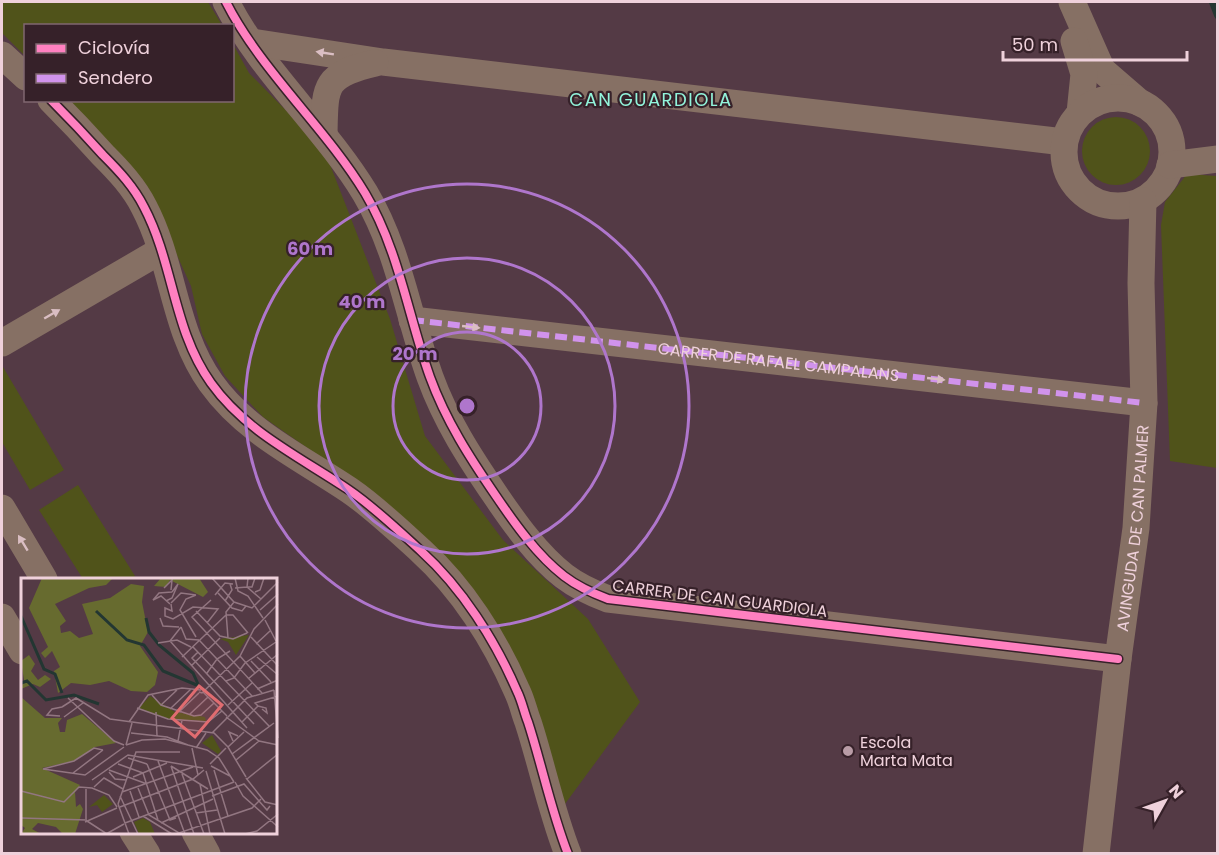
<svg xmlns="http://www.w3.org/2000/svg" width="1219" height="855" viewBox="0 0 1219 855" font-family="Poppins,sans-serif">
<style>
.green{fill:#50531a}
.lines{fill:none;stroke-linecap:round;stroke-linejoin:round}
.stream{stroke:#233632;stroke-width:8}
.minor{stroke:#867064;stroke-width:27}
.quiet{stroke:#d193ec;stroke-width:6;stroke-dasharray:12 6;stroke-linecap:butt}
.cycleway-casing{stroke:#362129;stroke-width:11}
.cycleway{stroke:#ff80c0;stroke-width:8}
.oneway{fill:#dabec3}
.ring{fill:none;stroke:#af76cc;stroke-width:3}
.poi-dot{fill:#b99ca6;stroke:#362129;stroke-width:2}
.labels{text-anchor:middle;stroke-width:4.5;stroke-linejoin:round;paint-order:stroke}
.street-label{font-size:16px;fill:#efd1db;stroke:#362129}
.poi-label{font-size:16px;fill:#efd1db;stroke:#362129;text-anchor:start}
.neighbourhood-label{font-size:18px;letter-spacing:1.5px;fill:#92f4db;stroke:#362129}
.inset-river{fill:none;stroke:#233632;stroke-width:3}
.inset-road{fill:none;stroke:#927681;stroke-width:1.5}
.view{fill:#e06c70;fill-opacity:0.15;stroke:#e06c70;stroke-width:3}
.inset-edge{fill:none;stroke:#efd1db;stroke-width:3}
.centre{fill:#af76cc;stroke:#362129;stroke-width:3}
.ring-label{font-size:18px;text-anchor:middle;font-weight:bold;fill:#af76cc;stroke:#362129;stroke-width:4.5;stroke-linejoin:round;paint-order:stroke}
</style>
<rect width="100%" height="100%" fill="#543a45"/>
<path class="green" d="M 2,2 L 208,2 L 222,25 L 26,26 L 25,56 L 2,33 Z
M 233,44 L 249,73 L 324,149 L 390,319 L 425,436 L 503,540 L 588,619 L 640,702 L 562,808 L 515,656 L 356,482 L 263,417 L 225,376 L 202,334 L 191,286 L 146,187 L 70,101 L 232,100 Z
M1082 151a34 34 0 1 1 68 0a34 34 0 1 1-68 0Z
M 1187,174 L 1217,176 L 1217,468 L 1170,461 L 1161,225 L 1165,202 Z
M 3,367 L 64,470 L 30,490 L 2,442 Z
M 78,485 L 135,576 L 131,579 L 83,579 L 39,510 Z"/>
<g class="lines">
<path class="stream" d="M 1213,2 L 1218,15"/>
<g class="minor">
<path d="M 226,2 C 261,71 325,127 365,193 C 399,250 408,316 430,377 C 446,421 470,458 496,496 C 515,524 537,555 564,576 C 577,586 592,593 608,599 L 1118,659"/>
<path d="M 1072,2 L 1102,70 L 1139,102"/>
<path d="M 1074,41 L 1084,74 L 1080,113"/>
<path d="M 252,42 L 383,62 L 1064,142"/>
<path d="M 2,55 L 26,77"/>
<circle cx="1118" cy="152" r="54"/>
<path d="M 51,100 C 69,118 86,136 103,155 C 119,171 134,187 144,207 C 174,264 173,330 211,383 C 246,432 300,457 349,490 C 374,507 398,530 421,551 C 462,588 495,640 517,691 C 522,701 524,712 528,722 C 542,765 551,811 568,854"/>
<path d="M 324,135 C 325,86 323,75 375,63"/>
<path d="M 1170,165 L 1218,159"/>
<path id="s1" d="M 412,320 L 1144,403"/>
<path d="M 2,343 L 160,251"/>
<path d="M 2,508 L 44,579"/>
<path d="M 2,617 L 22,651"/>
<path d="M 133,832 L 147,854"/>
<path d="M 195,832 L 207,854"/>
<path id="s2" d="M 1096,854 L 1118,659 L 1136,528 L 1144,403 L 1141,283 L 1143,201"/>
</g>
<path class="quiet" d="M 412,320 L 1144,403"/>
<defs>
<path id="cycleway" d="M 226,2 C 261,71 325,127 365,193 C 399,250 408,316 430,377 C 446,421 470,458 496,496 C 515,524 537,555 564,576 C 577,586 592,593 608,599 L 1118,659
M 51,100 C 69,118 86,136 103,155 C 119,171 134,187 144,207 C 174,264 173,330 211,383 C 246,432 300,457 349,490 C 374,507 398,530 421,551 C 462,588 495,640 517,691 C 522,701 524,712 528,722 C 542,765 551,811 568,854"/>
</defs>
<use href="#cycleway" class="cycleway-casing"/>
<use href="#cycleway" class="cycleway"/>
</g>
<defs><path id="oneway-solid" d="M-6-.8H1V-3.2L6.5 0L1 3.2V.8H-6Z" transform="scale(1.5)"/></defs>
<g class="oneway">
<use href="#oneway-solid" transform="translate(325 53) rotate(-171)"/>
<use href="#oneway-solid" transform="translate(52 314) rotate(-30)"/>
<use href="#oneway-solid" transform="translate(471 327) rotate(6)"/>
<use href="#oneway-solid" transform="translate(936 379) rotate(6)"/>
<use href="#oneway-solid" transform="translate(23 543) rotate(-121)"/>
</g>
<g class="ring">
<circle cx="467" cy="406" r="74"/>
<circle cx="467" cy="406" r="148"/>
<circle cx="467" cy="406" r="222"/>
</g>
<circle class="poi-dot" cx="848" cy="751" r="6"/>
<g class="labels">
<g class="street-label">
<text dy="6" stroke="none"><textPath href="#s1" startOffset="369">CARRER DE RAFAEL CAMPALANS</textPath></text>
<text dy="6" stroke="none"><textPath href="#s2" startOffset="328">AVINGUDA DE CAN PALMER</textPath></text>
<text transform="translate(720 598) rotate(7)" y="6">CARRER DE CAN GUARDIOLA</text>
</g>
<g class="poi-label">
<text x="860" y="748">Escola<tspan x="860" dy="18">Marta Mata</tspan></text>
</g>
<g class="neighbourhood-label">
<text x="651" y="106">CAN GUARDIOLA</text>
</g>
</g>
<g transform="translate(21 578)">
<rect width="256" height="256" fill="#543a45"/>
<path d="M 228,57 L 215,77 L 207,64 L 199,61 ZM 129,118 L 154,134 L 184,139 L 185,143 L 147,141 L 118,130 ZM 191,157 L 200,173 L 197,176 L 181,165 ZM 83,217 L 92,226 L 81,234 L 76,227 L 68,229 ZM 122,240 L 129,244 L 134,256 L 118,256 L 113,244 Z" fill="#50531a"/>
<path d="M 21,0 L 92,0 L 85,7 L 68,10 L 34,26 L 45,43 L 39,48 L 40,55 L 49,53 L 58,60 L 72,56 L 61,26 L 89,20 L 110,6 L 123,8 L 121,24 L 127,54 L 119,68 L 137,94 L 134,107 L 126,114 L 110,113 L 88,103 L 69,107 L 50,105 L 37,115 L 33,93 L 39,89 L 31,73 L 24,80 L 20,75 L 27,69 L 8,30 ZM 140,0 L 178,0 L 187,14 L 182,19 L 149,2 L 145,9 L 133,8 ZM 8,77 L 14,86 L 10,93 L 17,102 L 24,97 L 30,101 L 19,109 L 12,106 L 0,111 L 3,102 L 0,83 ZM 0,119 L 24,140 L 41,140 L 37,145 L 39,154 L 44,154 L 46,142 L 61,136 L 95,165 L 74,169 L 53,183 L 21,190 L 59,207 L 54,214 L 55,229 L 59,226 L 62,231 L 54,256 L 42,256 L 35,249 L 17,245 L 11,251 L 20,256 L 0,256 L 4,250 L 0,247 Z" fill="#676b2f"/>
<path class="inset-river" d="M 75,33 L 106,62 L 123,67 L 142,93 L 178,108M 0,38 L 23,91 L 34,96 L 41,115M 125,40 L 128,54 L 138,67 L 172,95 L 177,106M 0,105 L 6,103 L 25,122 L 53,117 L 78,126"/>
<path class="inset-road" d="M 191,0 L 213,24 L 231,30 L 257,4M 214,0 L 217,13 L 227,18 L 242,40M 227,0 L 226,9 L 231,9 L 234,0M 143,10 L 151,2 L 150,12M 214,10 L 226,9 L 240,21M 234,14 L 239,12 L 243,0M 197,15 L 211,30 L 221,33 L 225,28M 175,17 L 165,21 L 159,32 L 175,59M 194,17 L 204,5 L 212,6M 190,22 L 171,39 L 241,115M 145,23 L 151,20 L 157,6 L 151,14M 204,23 L 211,12 L 209,6M 150,25 L 160,15 L 175,17M 149,26 L 140,18 L 132,22 L 138,15 L 151,14M 150,26 L 151,33 L 144,30 L 144,38 L 152,41 L 172,29 L 197,31 L 186,45M 239,32 L 257,16M 175,33 L 199,58 L 212,61 L 226,55M 205,37 L 212,37 L 227,55M 139,40 L 142,48 L 158,49M 244,42 L 255,63M 160,49 L 149,63 L 226,150M 160,49 L 165,61 L 178,62M 230,59 L 257,88M 207,60 L 205,34 L 213,24M 178,62 L 231,118M 137,65 L 156,62 L 170,69M 235,66 L 249,53M 172,69 L 248,148M 177,74 L 171,80 L 233,146M 219,78 L 234,95M 161,79 L 205,37M 236,79 L 257,97M 230,83 L 250,104M 224,85 L 255,64M 170,88 L 199,60M 186,95 L 196,81 L 209,73M 227,101 L 257,76M 205,103 L 213,100 L 224,85M 236,111 L 257,102M 253,112 L 257,160M 178,114 L 181,115 L 219,78 L 233,51 L 257,26M 182,114 L 206,138M 131,117 L 140,127 L 173,138 L 180,137 L 193,125M 47,120 L 93,163 L 103,167M 140,127 L 156,112M 207,127 L 231,105M 237,128 L 245,130 L 246,135 L 241,131M 41,129 L 55,120 L 89,141 L 193,155 L 207,169 L 225,199M 116,130 L 147,141 L 187,144 L 201,133M 149,131 L 170,111M 135,134 L 136,158M 158,134 L 178,115M 169,136 L 187,119M 39,138 L 26,137 L 31,131 L 41,129M 43,139 L 62,125M 205,139 L 238,163 L 257,167M 108,144 L 127,117 L 161,110 L 180,112M 221,144 L 237,128 L 234,125 L 257,118M 110,155 L 146,159 L 167,167M 191,155 L 226,120 L 253,112M 157,163 L 161,142M 212,163 L 208,154 L 217,158M 105,167 L 121,162 L 144,161 L 186,172 L 198,180 L 213,204M 105,167 L 111,145M 207,169 L 223,154M 171,170 L 177,197M 175,170 L 185,155M 211,176 L 253,145M 107,180 L 126,186M 215,182 L 238,163M 137,183 L 164,256M 97,186 L 122,195M 126,186 L 149,242 L 155,240M 189,186 L 205,170M 150,188 L 173,256M 150,188 L 187,211M 190,188 L 209,198M 22,191 L 64,197 L 103,169M 22,191 L 53,183 L 73,170 L 82,172M 88,192 L 126,206M 193,192 L 207,238M 185,193 L 204,256M 88,194 L 94,201 L 105,202M 52,195 L 82,172M 122,195 L 137,242M 161,196 L 183,256M 112,199 L 146,185M 225,200 L 244,224 L 257,227M 226,201 L 257,176M 71,202 L 107,177 L 182,190M 214,204 L 222,218 L 257,249M 179,206 L 189,256M 73,209 L 83,200 L 102,211M 117,210 L 128,237 L 158,255 L 231,230 L 240,221M 65,211 L 65,241M 0,213 L 43,224 L 58,209 L 71,210 L 88,217 L 96,229M 109,213 L 118,239M 101,214 L 172,189M 99,218 L 117,256M 191,218 L 223,206 L 246,232 L 249,228M 97,226 L 115,174 L 159,174M 97,226 L 108,256M 99,229 L 172,201 L 183,192M 175,235 L 196,232M 122,238 L 151,256M 0,240 L 66,242M 66,243 L 86,256M 64,244 L 96,230M 104,245 L 213,204M 140,245 L 192,221M 85,256 L 103,246M 224,256 L 236,253 L 257,236"/>
<path class="view" d="M 178,108 L 201,127 L 174,159 L 151,140 Z"/>
<rect width="256" height="256" class="inset-edge"/>
</g>
<circle cx="467" cy="406" r="9" class="centre"/>
<g class="ring-label">
<text x="310" y="255">60 m</text>
<text x="362" y="308">40 m</text>
<text x="415" y="360">20 m</text>
</g>
<rect width="1219" height="855" fill="none" stroke="#efd1db" stroke-width="6"/>
<rect x="24" y="24" width="210" height="78" fill="#362129" stroke="#806770" stroke-width="1.5"/>
<rect x="36" y="44" width="30" height="9" fill="#ff80c0" stroke="#806770" stroke-width="1.5"/>
<text x="78" y="54" font-size="18" fill="#efd1db">Ciclovía</text>
<rect x="36" y="74" width="30" height="9" fill="#d193ec" stroke="#806770" stroke-width="1.5"/>
<text x="78" y="84" font-size="18" fill="#efd1db">Sendero</text>
<g transform="translate(1165 801) rotate(50)" stroke="#362129" stroke-width="4.5" paint-order="stroke">
<path d="M0-4.5L10 22L0 15L-10 22Z" fill="#efd1db"/>
<text y="-9" font-size="16" font-weight="bold" text-anchor="middle" fill="#efd1db">N</text>
</g>
<path d="M1003 51v9h184v-9" fill="none" stroke="#efd1db" stroke-width="3"/>
<text x="1012" y="51" font-size="18" fill="#efd1db" stroke="#362129" stroke-width="4.5" paint-order="stroke">50 m</text>
</svg>
